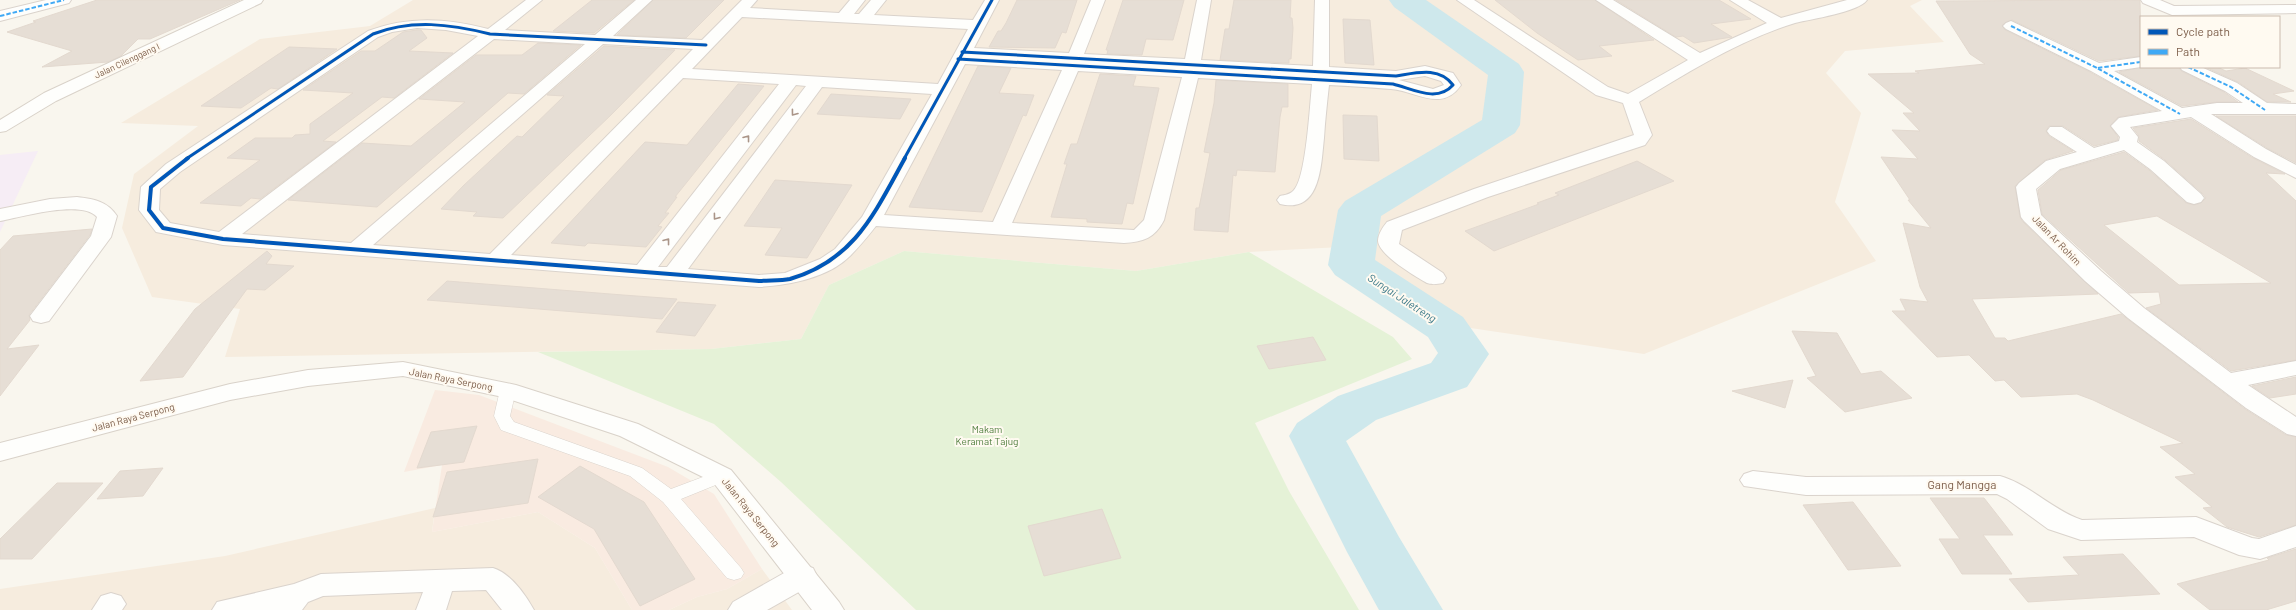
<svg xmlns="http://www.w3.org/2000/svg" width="2296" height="610" viewBox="0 0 2296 610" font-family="Barlow,sans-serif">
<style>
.residential{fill:#f6ecde}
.commercial{fill:#f9ebe1}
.education{fill:#f6edf5}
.green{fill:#e5f2d7}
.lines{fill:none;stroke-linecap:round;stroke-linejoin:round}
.river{fill:#cee8ec;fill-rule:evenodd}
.building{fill:#e6ded5;stroke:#e3d9cf;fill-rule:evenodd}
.lane-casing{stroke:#dad3cc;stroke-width:1}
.street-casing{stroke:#dad3cc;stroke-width:2}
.secondary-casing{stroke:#d9d2c9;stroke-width:2}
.lane{fill:#fefefc;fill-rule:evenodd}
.street{fill:#fefefc;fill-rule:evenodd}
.secondary{fill:#fefefc;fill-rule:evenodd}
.quiet{stroke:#3fa9f5;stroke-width:2;stroke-dasharray:4.5 2;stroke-linecap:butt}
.cycleway-far1-casing{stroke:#fffaf1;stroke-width:5}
.cycleway-casing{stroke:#fffaf1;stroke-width:6}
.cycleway-far1{stroke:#0057b8;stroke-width:3}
.cycleway{stroke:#0057b8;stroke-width:4}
.oneway{stroke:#aa9588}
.labels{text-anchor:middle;stroke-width:4;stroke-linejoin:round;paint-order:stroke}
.far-street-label{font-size:9px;fill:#7c5d49;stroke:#fffaf1}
.street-label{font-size:10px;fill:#7c5d49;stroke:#fffaf1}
.park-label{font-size:10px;fill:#4e7d3d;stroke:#fffaf1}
.water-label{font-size:11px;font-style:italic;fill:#3e7b8a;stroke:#fffaf1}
.near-street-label{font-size:12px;fill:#7c5d49;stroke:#fffaf1}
</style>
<rect width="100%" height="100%" fill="#f9f6ee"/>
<path class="residential" d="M 413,0 L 1922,0 L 1910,6 L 1944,42 L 1845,51 L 1826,73 L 1861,113 L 1835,202 L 1876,261 L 1644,354 L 1464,327 L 1400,304 L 1360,246 L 1249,252 L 1136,271 L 904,251 L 829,285 L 801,339 L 711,349 L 225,357 L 240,309 L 152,297 L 122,228 L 134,174 L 198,126 L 121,123 L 260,39 L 370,26 Z
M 435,508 L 432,532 L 538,512 L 595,548 L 632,610 L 0,610 L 0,589 L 225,556 Z
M 762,569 L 792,610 L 669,610 L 697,597 L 727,589 Z"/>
<path class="commercial" d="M 435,390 L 479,395 L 668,467 L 714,494 L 762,569 L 727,589 L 697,597 L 669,610 L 632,610 L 595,548 L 538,512 L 432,532 L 442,465 L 404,472 Z"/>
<path class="education" d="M 38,151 L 0,232 L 0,155 Z"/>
<path class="green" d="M 904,251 L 1136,271 L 1249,252 L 1393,337 L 1412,359 L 1255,423 L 1289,491 L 1359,610 L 916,610 L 781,482 L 714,424 L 538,352 L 711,349 L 801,339 L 829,285 Z"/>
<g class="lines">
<path class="river" d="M 1389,0 L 1426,0 L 1519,64 L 1524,72 L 1520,125 L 1515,133 L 1381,216 L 1375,260 L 1463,317 L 1489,354 L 1467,387 L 1376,420 L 1346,441 L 1399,537 L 1443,610 L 1379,610 L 1347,552 L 1289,436 L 1297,423 L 1338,396 L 1431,363 L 1438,353 L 1428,337 L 1335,275 L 1328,265 L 1338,210 L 1345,201 L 1482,120 L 1488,75 L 1394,7 Z"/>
</g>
<path class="building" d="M 97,0 L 240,0 L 150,39 L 138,39 L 121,56 L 108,62 L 42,67 L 72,51 L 7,32 L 36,22 L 33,21 Z
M 592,0 L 634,0 L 594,33 L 553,31 Z
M 653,0 L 724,0 L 686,38 L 617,35 Z
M 1017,0 L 1077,0 L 1066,33 L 1062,32 L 1055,48 L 989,47 L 998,31 L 1001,31 L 1006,23 Z
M 1123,0 L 1184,0 L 1173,40 L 1146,39 L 1142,55 L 1107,54 L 1108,50 L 1106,50 Z
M 1234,0 L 1291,0 L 1290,18 L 1292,18 L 1293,28 L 1291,59 L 1289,59 L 1289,63 L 1220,60 L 1225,29 L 1229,29 Z
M 1495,0 L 1595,0 L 1654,40 L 1599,46 L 1612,56 L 1578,60 L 1537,33 Z
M 1616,0 L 1719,0 L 1751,19 L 1711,24 L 1732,37 L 1694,43 L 1683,36 L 1676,37 Z
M 2140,0 L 2141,56 L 2099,61 L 2012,20 L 2002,25 L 2005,30 L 2090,72 L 2158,110 L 2118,117 L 2110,126 L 2118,137 L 2118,140 L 2094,146 L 2063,126 L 2049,126 L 2046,131 L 2049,136 L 2073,151 L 2045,160 L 2015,186 L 2020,217 L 2023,222 L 2098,294 L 1972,299 L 1995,338 L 2005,338 L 2008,341 L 2121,314 L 2245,409 L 2286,435 L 2296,437 L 2296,525 L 2259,537 L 2227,527 L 2203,508 L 2212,507 L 2175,477 L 2195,474 L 2160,447 L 2183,443 L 2093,400 L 2077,394 L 2021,397 L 2004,380 L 1995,381 L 1969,355 L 1937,357 L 1892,311 L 1906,311 L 1900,299 L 1928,302 L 1920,287 L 1903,223 L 1931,228 L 1908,200 L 1910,200 L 1881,157 L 1918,159 L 1892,130 L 1920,131 L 1903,113 L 1914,113 L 1868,74 L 1919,73 L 1915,71 L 1985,64 L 1970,54 L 1936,1 Z
M 1343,19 L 1370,20 L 1374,65 L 1345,63 Z
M 417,30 L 421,30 L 427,38 L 409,51 L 453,53 L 394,98 L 382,97 L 323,141 L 336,142 L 260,199 L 251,198 L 241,206 L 200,203 L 260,160 L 227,158 L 255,138 L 292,138 L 295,135 L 310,134 L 310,124 L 353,93 L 303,90 L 361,51 L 375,51 L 403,32 Z
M 538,43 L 581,45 L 524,94 L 508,93 L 377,207 L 288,200 L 362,143 L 411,146 L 465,102 L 419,99 L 476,55 L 522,55 Z
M 604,46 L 675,50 L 611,115 L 503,218 L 473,216 L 477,212 L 441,209 L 464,185 L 517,136 L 522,137 L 564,96 L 547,95 Z
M 289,47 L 337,49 L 278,89 L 271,88 L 241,108 L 201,106 Z
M 978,66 L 1011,68 L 999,93 L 1034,95 L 1026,116 L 1023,115 L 982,212 L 909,207 Z
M 2142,67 L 2179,67 L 2181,71 L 2224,92 L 2238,102 L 2217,102 L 2182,106 L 2119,72 Z
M 2205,67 L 2217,67 L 2226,71 L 2245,68 L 2294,91 L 2273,94 L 2291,102 L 2267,102 L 2238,82 Z
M 1100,74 L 1136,76 L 1133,86 L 1159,88 L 1133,204 L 1127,203 L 1122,224 L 1087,222 L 1087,219 L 1051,217 L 1067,164 L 1064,164 L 1071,144 L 1077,144 Z
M 1216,80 L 1288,84 L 1288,107 L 1282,107 L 1280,117 L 1275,172 L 1237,170 L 1236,176 L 1233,175 L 1228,232 L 1194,230 L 1196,208 L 1199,208 L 1210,153 L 1204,152 L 1214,103 Z
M 738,84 L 764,86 L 675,197 L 677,197 L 665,213 L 669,213 L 658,226 L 662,227 L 646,247 L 588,243 L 585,246 L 551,243 L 645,142 L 687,145 Z
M 831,94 L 911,99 L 900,119 L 817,114 Z
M 1343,115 L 1377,116 L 1379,161 L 1344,159 Z
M 2216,116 L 2296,116 L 2296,163 L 2267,148 Z
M 2191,119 L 2253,158 L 2285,174 L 2266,173 L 2296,201 L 2296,360 L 2231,371 L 2146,308 L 2161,304 L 2159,292 L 2129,293 L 2042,214 L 2038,190 L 2061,170 L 2124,152 L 2149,170 L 2186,203 L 2194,205 L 2201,203 L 2206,198 L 2202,193 L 2165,160 L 2139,141 L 2139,136 L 2133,128 ZM 2157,216 L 2193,237 L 2271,283 L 2179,285 L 2104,225 Z
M 1637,161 L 1674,181 L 1494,251 L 1465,231 L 1539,204 L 1537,203 L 1559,195 L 1555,193 Z
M 775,180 L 852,185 L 807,258 L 765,255 L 782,228 L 744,226 Z
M 92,229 L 90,235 L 29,315 L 30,320 L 7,349 L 39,345 L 0,396 L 0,250 L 13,236 Z
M 267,251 L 272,256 L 266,264 L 294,266 L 265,290 L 247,289 L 183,377 L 140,381 L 195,309 Z
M 447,281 L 623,295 L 677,299 L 662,319 L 427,300 Z
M 678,302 L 716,305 L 695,336 L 656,332 Z
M 1792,331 L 1837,333 L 1861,374 L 1881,371 L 1912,398 L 1845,412 L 1807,378 L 1816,376 Z
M 1313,337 L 1326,360 L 1269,369 L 1257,346 Z
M 2296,377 L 2296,394 L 2270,398 L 2252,386 Z
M 1793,380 L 1785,408 L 1732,391 Z
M 477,426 L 464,462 L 417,468 L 431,432 Z
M 538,459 L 528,503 L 433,517 L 447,472 Z
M 580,466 L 644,502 L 695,579 L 640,606 L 594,529 L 538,497 Z
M 163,468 L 143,496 L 97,499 L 120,471 Z
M 57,483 L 103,483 L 32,559 L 0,559 L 0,539 Z
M 1930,498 L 1984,498 L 2013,535 L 1983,535 L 2012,574 L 1962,574 L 1939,539 L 1960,539 Z
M 1853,502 L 1901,566 L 1848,570 L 1803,505 Z
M 1102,509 L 1121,558 L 1044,576 L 1028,526 Z
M 2296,549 L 2296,601 L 2266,610 L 2210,610 L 2177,584 L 2269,560 L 2267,558 Z
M 2123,554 L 2160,594 L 2028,602 L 2009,579 L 2079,575 L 2063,557 Z"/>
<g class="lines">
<defs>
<path id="lane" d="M 508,385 L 514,386 L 516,390 L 510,416 L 514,422 L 642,468 L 671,489 L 716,472 L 722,470 L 728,472 L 731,476 L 728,480 L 681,499 L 741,568 L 744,573 L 741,578 L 734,580 L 727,578 L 663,502 L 630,476 L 501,430 L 494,416 L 500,390 L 502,386 Z"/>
<path id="street" d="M 46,0 L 71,0 L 69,3 L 0,21 L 0,11 Z
M 526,0 L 542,0 L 505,30 L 595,35 L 636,0 L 652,0 L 613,36 L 702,40 L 742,0 L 757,0 L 750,8 L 839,13 L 850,0 L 865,0 L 854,14 L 859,14 L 871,0 L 886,0 L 874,15 L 973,20 L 985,0 L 999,0 L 974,48 L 1069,53 L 1091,0 L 1105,0 L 1084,54 L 1185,59 L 1197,0 L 1211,0 L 1201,60 L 1313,66 L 1315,0 L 1329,0 L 1329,67 L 1396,71 L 1425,66 L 1453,73 L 1461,85 C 1442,113 1416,91 1391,89 C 1370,87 1349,86 1329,85 C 1327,103 1325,121 1324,138 C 1321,165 1321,214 1280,204 L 1277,200 L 1280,196 C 1285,195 1291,194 1294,190 C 1306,178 1310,105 1312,84 L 1198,78 L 1164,220 C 1155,238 1143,242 1124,243 L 876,226 C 868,236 859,247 850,256 C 828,278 789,285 759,287 L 223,245 L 156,232 L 139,210 L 141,187 L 166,164 L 368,31 C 408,16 446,18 488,29 ZM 742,17 L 968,29 L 938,84 L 692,69 ZM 417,28 L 446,30 L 478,36 L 219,232 L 170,223 L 159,210 L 160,189 L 180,172 L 378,37 L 392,32 ZM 494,39 L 585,44 L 351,243 L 242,234 ZM 603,44 L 693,49 L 490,254 L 373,245 ZM 965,64 L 1062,70 L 993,222 L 884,215 ZM 1078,71 L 1182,77 L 1144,220 L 1134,230 L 1012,223 ZM 1425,76 L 1441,81 L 1444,85 L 1433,89 L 1399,80 ZM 683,78 L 779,84 L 637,265 L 511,255 ZM 796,85 L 806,86 L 667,267 L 658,267 ZM 822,87 L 932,94 L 862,217 L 835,249 L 820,259 L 785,273 L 759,275 L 688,269 Z
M 1457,0 L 1474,0 L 1608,87 L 1628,94 L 1688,60 L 1596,0 L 1613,0 L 1700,53 L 1767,23 L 1730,0 L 1748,0 L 1781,18 L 1847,0 L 1867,0 C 1859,12 1811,19 1795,23 C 1740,40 1688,72 1639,102 L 1652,135 L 1645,145 L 1488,197 L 1402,230 L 1399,244 L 1443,273 L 1446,278 L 1443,283 C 1437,284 1433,285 1427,283 C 1416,277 1379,255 1378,241 C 1378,234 1383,227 1387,222 L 1474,189 L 1634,135 L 1623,103 L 1596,95 Z
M 2141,0 L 2160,0 L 2174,6 L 2296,5 L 2296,13 L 2172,15 L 2143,3 Z
M 2011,21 L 2099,63 L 2141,57 L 2141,67 L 2114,71 L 2182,108 L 2217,103 L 2243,103 L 2225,91 L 2182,70 L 2180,67 L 2201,67 L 2237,83 L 2267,103 L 2296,104 L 2296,114 L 2211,114 L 2266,149 L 2296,165 L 2296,178 L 2254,157 L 2191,117 L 2130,127 L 2138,137 L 2137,142 L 2164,161 L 2201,194 L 2204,198 L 2201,202 L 2194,204 L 2187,202 L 2150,169 L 2124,150 L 2060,169 L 2036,189 L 2041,215 L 2101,271 L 2144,308 L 2231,373 L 2296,361 L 2296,375 L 2248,385 L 2296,417 L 2296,436 L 2287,434 L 2246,408 L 2128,318 L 2085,281 L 2024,221 L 2021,217 L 2016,187 L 2019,183 L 2046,161 L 2077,152 L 2050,135 L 2047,131 L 2050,127 L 2062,127 L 2094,148 L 2119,141 L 2120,137 L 2111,126 L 2119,118 L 2162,111 L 2091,71 L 2006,29 L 2003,26 L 2006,23 Z
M 77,197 C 94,199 107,201 117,216 L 111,237 L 49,321 L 41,323 L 33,321 L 30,316 L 91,236 L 97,217 C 82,199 21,217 0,221 L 0,209 L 50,199 Z
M 1753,471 L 1806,477 L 2000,476 C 2031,485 2052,510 2082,520 L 2196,517 L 2252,538 L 2259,539 L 2296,526 L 2296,547 L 2260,559 L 2239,555 L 2194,537 L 2081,540 L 2048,529 L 2007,499 L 1997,494 L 1806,495 L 1744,486 L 1740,480 L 1744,474 Z
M 803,565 L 813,568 L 817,576 L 813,584 L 767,610 L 728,610 L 733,602 L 793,568 Z
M 493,568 C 510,573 525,594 534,610 L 502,610 L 486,590 L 452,591 L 446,610 L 416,610 L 423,592 L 323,596 L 308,602 L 302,610 L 212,610 L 217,602 L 294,584 L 321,574 Z
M 111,593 L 121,596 L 126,604 L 122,610 L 92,610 L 101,596 Z"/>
<path id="secondary" d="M 244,0 L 263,0 L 261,3 L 56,101 L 6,131 L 0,132 L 0,120 L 44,93 Z
M 403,362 L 516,385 L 638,424 L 731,470 L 839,602 L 844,610 L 812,610 L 713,482 L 620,436 L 503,397 L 403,376 L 308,386 L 230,400 L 0,461 L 0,443 L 230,384 L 308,370 Z"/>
</defs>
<use href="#lane" class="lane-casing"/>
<use href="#street" class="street-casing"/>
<use href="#secondary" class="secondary-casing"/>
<use href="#lane" class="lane"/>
<use href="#street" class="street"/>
<use href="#secondary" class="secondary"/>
<path class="quiet" d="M 0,16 L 64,0
M 2011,26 L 2097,68
M 2141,62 L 2097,68 L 2180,114
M 2188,67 L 2231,87 L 2265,110"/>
<defs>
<path id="cycleway-far1" d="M 958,59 L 1393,84 C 1413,89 1437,103 1453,85 C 1439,66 1416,73 1396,76 L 962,52
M 186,159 L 373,34 C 412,19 450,24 490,34 L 706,45
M 904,159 L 992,0"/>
<path id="cycleway" d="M 188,158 L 151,187 L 149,210 L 163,228 L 223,239 L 759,281 C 769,280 780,281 790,279 C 855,260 875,212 905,158"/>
</defs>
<use href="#cycleway-far1" class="cycleway-far1-casing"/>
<use href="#cycleway" class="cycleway-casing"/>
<use href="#cycleway-far1" class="cycleway-far1"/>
<use href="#cycleway" class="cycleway"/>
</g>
<defs><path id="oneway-chevron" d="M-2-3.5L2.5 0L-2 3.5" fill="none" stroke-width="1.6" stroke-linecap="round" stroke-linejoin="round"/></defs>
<g class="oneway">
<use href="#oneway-chevron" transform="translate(794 113) rotate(127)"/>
<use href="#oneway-chevron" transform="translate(747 138) rotate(-52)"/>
<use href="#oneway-chevron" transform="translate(716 217) rotate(127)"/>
<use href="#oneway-chevron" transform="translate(667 241) rotate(-52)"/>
</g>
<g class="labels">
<g class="far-street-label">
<text transform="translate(127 61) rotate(-25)" y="3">Jalan Cilenggang I</text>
</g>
<g class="street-label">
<text transform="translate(2057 240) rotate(46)" y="4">Jalan Ar Rohim</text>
<text transform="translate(451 379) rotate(11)" y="4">Jalan Raya Serpong</text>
<text transform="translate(133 417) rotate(-15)" y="4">Jalan Raya Serpong</text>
<text transform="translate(751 512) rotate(51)" y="4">Jalan Raya Serpong</text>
</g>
<g class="park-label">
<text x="987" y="433">Makam<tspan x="987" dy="12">Keramat Tajug</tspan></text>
</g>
<g class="water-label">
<text transform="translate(1402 298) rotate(33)" y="4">Sungai Jaletreng</text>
</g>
<g class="near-street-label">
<text x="1962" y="489">Gang Mangga</text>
</g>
</g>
<rect x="2140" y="16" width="140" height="52" fill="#fffaf1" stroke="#cbbbae"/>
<rect x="2148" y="29" width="20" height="6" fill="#0057b8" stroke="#cbbbae"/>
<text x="2176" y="36" font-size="12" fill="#7c5d49">Cycle path</text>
<rect x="2148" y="49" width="20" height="6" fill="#3fa9f5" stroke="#cbbbae"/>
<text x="2176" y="56" font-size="12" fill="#7c5d49">Path</text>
</svg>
